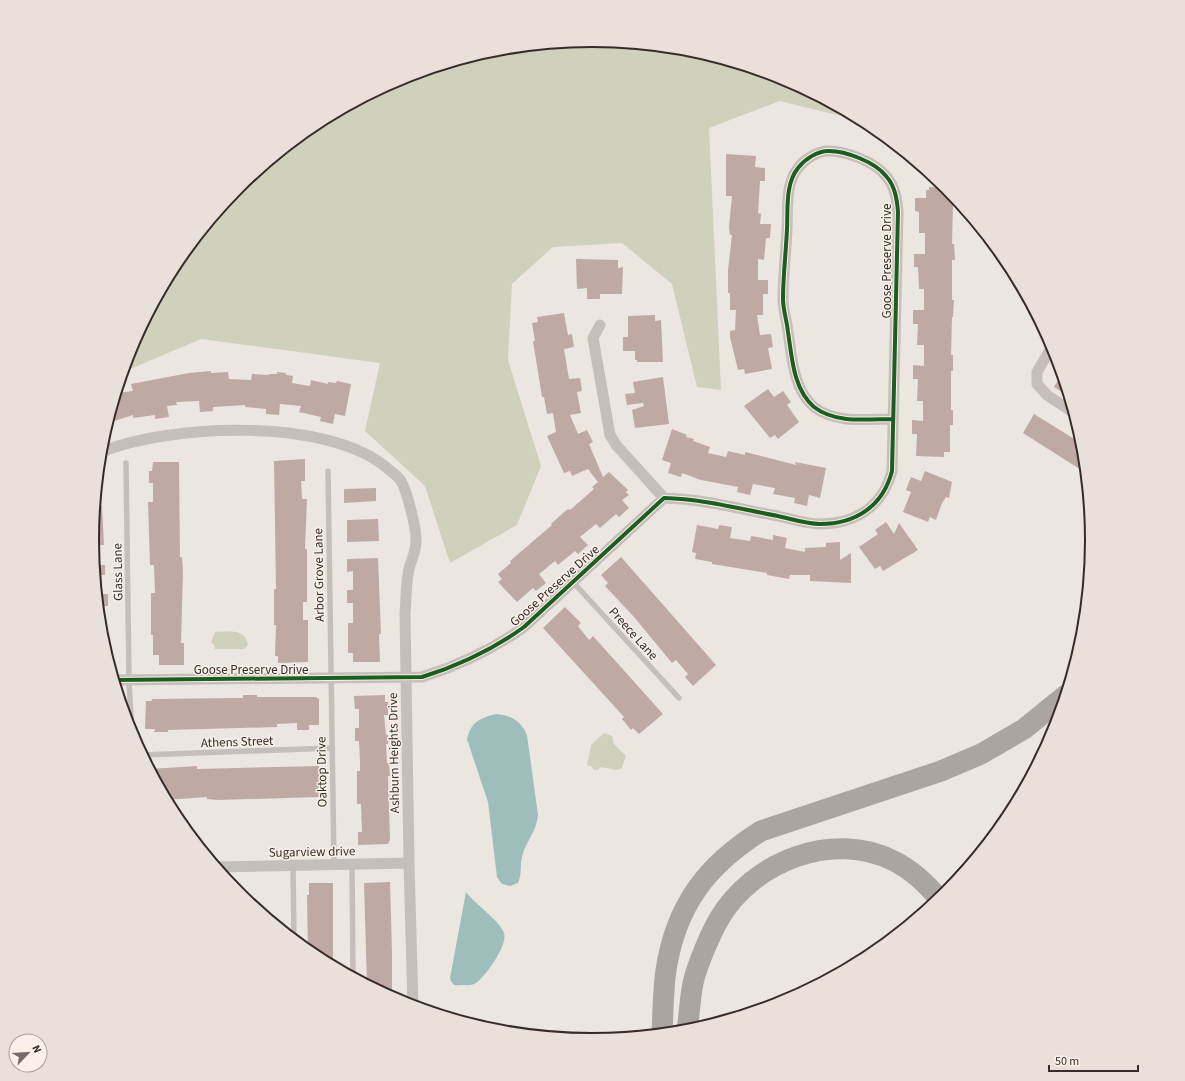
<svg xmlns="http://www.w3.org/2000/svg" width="1185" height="1081" viewBox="0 0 1185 1081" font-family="'Source Sans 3',sans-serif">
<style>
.green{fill:#cfd1bc}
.water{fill:#9ebebb}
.building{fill:#bfa9a3}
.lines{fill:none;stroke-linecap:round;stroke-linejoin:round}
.service{stroke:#c6beba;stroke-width:5.5}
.minor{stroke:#c6beba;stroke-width:11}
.motorway{stroke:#aba5a0;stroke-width:21}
.cycleway-casing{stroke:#f9f0e8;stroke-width:6}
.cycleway{stroke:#1b5e20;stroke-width:4}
.labels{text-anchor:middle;stroke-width:3;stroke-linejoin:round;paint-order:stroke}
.street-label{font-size:13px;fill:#362b28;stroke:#f9f0e8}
.rim{fill:none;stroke:#362b28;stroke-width:2}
</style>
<rect width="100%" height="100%" fill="#ece6e1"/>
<path class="green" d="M 593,40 L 690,50 L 784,78 L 866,122 L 780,101 L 709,128 L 721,390 L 697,387 L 672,284 L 622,243 L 553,247 L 512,284 L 508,360 L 541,466 L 517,525 L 450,563 L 425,486 L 365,431 L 380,363 L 201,339 L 123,372 L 130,349 L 176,262 L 239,186 L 315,124 L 401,78 L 495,50 Z
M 215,632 C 228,632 246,628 248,645 L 244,649 L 215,649 L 214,645 L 211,642 Z
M 604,733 L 612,736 L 614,744 L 626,756 L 622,768 L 615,770 L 601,767 L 598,770 L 594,770 L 591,766 L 587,765 L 591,745 Z"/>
<path class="water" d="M 496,714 C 511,715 521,721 527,735 L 538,815 C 537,831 525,843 522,857 C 520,866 522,874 518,883 L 510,886 L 502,884 L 497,877 L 488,802 L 467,739 C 471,722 480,718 496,714 Z
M 466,892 C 475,904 500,921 504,933 C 508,945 486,976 476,983 C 472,986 466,985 461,985 C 455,986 452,985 450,978 Z"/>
<path class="building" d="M 726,154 L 756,156 L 755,167 L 765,168 L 765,181 L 760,181 L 758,213 L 761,214 L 760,224 L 771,224 L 770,238 L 766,238 L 764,260 L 758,259 L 758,280 L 768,280 L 768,294 L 763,294 L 763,315 L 757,315 L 760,335 L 771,334 L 773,347 L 768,348 L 772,369 L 745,374 L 744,369 L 738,370 L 730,337 L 730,331 L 735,330 L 736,310 L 730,310 L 730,293 L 728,293 L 728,270 L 732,235 L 730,235 L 729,227 L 732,196 L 726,196 Z
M 929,187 L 947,188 L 960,204 L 953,204 L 952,244 L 954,244 L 955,260 L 952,260 L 952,300 L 954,300 L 953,317 L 952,317 L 951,355 L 953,355 L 953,371 L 951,371 L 951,410 L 953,410 L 953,425 L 950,425 L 950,452 L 944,452 L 944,457 L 916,456 L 917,434 L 912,434 L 912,420 L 923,421 L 923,401 L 917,401 L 918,379 L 913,379 L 913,365 L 924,366 L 924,345 L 917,345 L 918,324 L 913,324 L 913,310 L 924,310 L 924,289 L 919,289 L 918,267 L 914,267 L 914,254 L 925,254 L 925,233 L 919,233 L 919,212 L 915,211 L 915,198 L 926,198 L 926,190 L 929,190 Z
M 576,259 L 618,260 L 618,268 L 623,267 L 622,294 L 600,294 L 600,299 L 587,299 L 587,288 L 577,289 Z
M 564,313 L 568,335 L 572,334 L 574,347 L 564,349 L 569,379 L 580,378 L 582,391 L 577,392 L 581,413 L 570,415 L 578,434 L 587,430 L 593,442 L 589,444 L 603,477 L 609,472 L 628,490 L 626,492 L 629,495 L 622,500 L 629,508 L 619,517 L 616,514 L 600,528 L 596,524 L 580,537 L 588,545 L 578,554 L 575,551 L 558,565 L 555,561 L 539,574 L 546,583 L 536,591 L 533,588 L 517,602 L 498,582 L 502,579 L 498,574 L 511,563 L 510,561 L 552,525 L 551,524 L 563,513 L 568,509 L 570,510 L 594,489 L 592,487 L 598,482 L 588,469 L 572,476 L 570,471 L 564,473 L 547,436 L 556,432 L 553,413 L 547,414 L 544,397 L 542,397 L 533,341 L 535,341 L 532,323 L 538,322 L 537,317 Z
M 655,315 L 655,321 L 661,320 L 663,362 L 637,362 L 637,360 L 635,360 L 635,351 L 623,351 L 623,337 L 628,337 L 628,316 Z
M 211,371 L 211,373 L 228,372 L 229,379 L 251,380 L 252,374 L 269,375 L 269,374 L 277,374 L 277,372 L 286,373 L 286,375 L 293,376 L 292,383 L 310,386 L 311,380 L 328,384 L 328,382 L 336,383 L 337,381 L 351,384 L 345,416 L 335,414 L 333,424 L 320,421 L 321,417 L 299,412 L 301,406 L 280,404 L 279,415 L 266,414 L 266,409 L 245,407 L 245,405 L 213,407 L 213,411 L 200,412 L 199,401 L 176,402 L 177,405 L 167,406 L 169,417 L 155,419 L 155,415 L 133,418 L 133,415 L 108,423 L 117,393 L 133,391 L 131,384 L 189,373 Z
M 1062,374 L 1065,382 L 1070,397 L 1054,387 Z
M 663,377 L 669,424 L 635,428 L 632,410 L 644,406 L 643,403 L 627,405 L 625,394 L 635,393 L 633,382 Z
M 768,389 L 774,397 L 783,391 L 791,402 L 787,405 L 799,422 L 778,439 L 775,435 L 770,438 L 744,406 Z
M 1034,414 L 1084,445 L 1086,473 L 1023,433 Z
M 672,429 L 687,435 L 686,437 L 694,439 L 693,441 L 710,447 L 708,453 L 726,457 L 728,451 L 745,455 L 745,452 L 796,465 L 795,462 L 826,468 L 820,498 L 809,495 L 807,506 L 794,503 L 795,498 L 773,494 L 775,488 L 753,484 L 750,495 L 737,492 L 738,487 L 701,480 L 682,473 L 681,477 L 668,473 L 671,463 L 662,460 Z
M 305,459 L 305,481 L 301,481 L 302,499 L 307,499 L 305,549 L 307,549 L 307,602 L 303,602 L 303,620 L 308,620 L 308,662 L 278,663 L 278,656 L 275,656 L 276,625 L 274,625 L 274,589 L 276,589 L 274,461 Z
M 153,462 L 179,462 L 180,557 L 182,557 L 183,571 L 181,643 L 184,643 L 184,665 L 159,665 L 159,655 L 153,655 L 153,635 L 151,635 L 151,593 L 155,593 L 154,565 L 150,565 L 148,502 L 153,502 L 153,483 L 149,483 L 149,471 L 152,471 Z
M 925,471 L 952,482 L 949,498 L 946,497 L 942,503 L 936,520 L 930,517 L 928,522 L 903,512 L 911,492 L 906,490 L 911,477 L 921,481 Z
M 376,488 L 376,501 L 344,503 L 344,489 Z
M 95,506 L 102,506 L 104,545 L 92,545 Z
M 378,519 L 379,541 L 347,542 L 347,520 Z
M 886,522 L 894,534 L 899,523 L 918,550 L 883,571 L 880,566 L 875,569 L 859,547 L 878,534 L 875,530 Z
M 697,525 L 718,529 L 719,525 L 732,527 L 730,538 L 750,541 L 751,536 L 773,540 L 773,535 L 787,538 L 785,548 L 805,552 L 805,548 L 826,547 L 826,543 L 840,542 L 840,560 L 851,553 L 851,583 L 810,581 L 810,575 L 790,575 L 789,579 L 767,575 L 767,573 L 712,564 L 712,562 L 695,559 L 696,553 L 692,552 Z
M 621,557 L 716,665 L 693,686 L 685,677 L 688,674 L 676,660 L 672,663 L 634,617 L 605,586 L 608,583 L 601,575 Z
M 378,558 L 381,634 L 379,634 L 380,662 L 353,662 L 353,653 L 348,653 L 348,623 L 353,623 L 353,603 L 347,603 L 347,590 L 353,590 L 353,571 L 347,572 L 347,559 Z
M 94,565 L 105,565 L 105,575 L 95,575 Z
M 97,594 L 108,594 L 108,606 L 98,606 Z
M 565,607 L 581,623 L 578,626 L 589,640 L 593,636 L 663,714 L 639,734 L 633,728 L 631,730 L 622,719 L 624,717 L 543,628 Z
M 243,695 L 257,695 L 257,697 L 316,697 L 319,699 L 319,725 L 309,725 L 309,730 L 297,730 L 297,723 L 277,724 L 277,727 L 168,730 L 168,732 L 154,732 L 155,729 L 145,729 L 146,701 L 152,701 L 152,699 L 235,698 L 243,698 Z
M 385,695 L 385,702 L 388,702 L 388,715 L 384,715 L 386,735 L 388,735 L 388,744 L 386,744 L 387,763 L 389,763 L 390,776 L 388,776 L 390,840 L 388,844 L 358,845 L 358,832 L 362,832 L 361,804 L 357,804 L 357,771 L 360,771 L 360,761 L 359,741 L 355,741 L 355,728 L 359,728 L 359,709 L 355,709 L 354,696 Z
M 197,766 L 197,769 L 319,766 L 319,797 L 218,800 L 207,799 L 207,797 L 166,800 L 150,769 Z
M 390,882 L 392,953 L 392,998 L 367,985 L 364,883 Z
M 309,883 L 333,883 L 333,967 L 308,952 L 307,895 L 309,895 Z"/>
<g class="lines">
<path class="service" d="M 126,463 L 129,680 L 132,736
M 328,471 L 334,865
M 573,582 L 679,698
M 142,755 L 332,748
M 352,865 L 353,977
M 293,866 L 294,940"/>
<path class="minor" d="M 600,325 L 593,338 L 610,435 L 617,446 L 664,498
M 1053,345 L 1037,372 L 1037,384 L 1047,395 L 1074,413
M 101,452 C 170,424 328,417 387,468 C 392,472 398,476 401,481 C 407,491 417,530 416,542 C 416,553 409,564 408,574 C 406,587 406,601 405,614 L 409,863 L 413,1007
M 114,680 L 422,677 C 460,665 492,650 524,627 L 664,498 C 703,499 740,509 778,516 C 791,519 807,524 820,524 C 856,524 883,506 892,471 L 898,212 C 897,199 895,186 886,176 C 875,162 846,151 829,151 C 817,151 805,159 798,168 C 785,184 788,210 787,229 C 786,252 783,276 783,299 C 783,310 787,321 788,332 C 792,357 793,389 814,407 C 836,424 868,419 893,419
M 216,867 L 409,863"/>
<path class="motorway" d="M 687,1032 C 689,1016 690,999 693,983 C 697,965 710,935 719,919 C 753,861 833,830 894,861 C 912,870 927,884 940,900
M 662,1034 C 663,1013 663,991 666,970 C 676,905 707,865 761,831 L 941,771 L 981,754 L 1024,729 L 1066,695"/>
<defs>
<path id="cycleway" d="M 114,680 L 422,677 C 460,665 492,650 524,627 L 664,498 C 703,499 740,509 778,516 C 791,519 807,524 820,524 C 856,524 883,506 892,471 L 898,212 C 897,199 895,186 886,176 C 875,162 846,151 829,151 C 817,151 805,159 798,168 C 785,184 788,210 787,229 C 786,252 783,276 783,299 C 783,310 787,321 788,332 C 792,357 793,389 814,407 C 836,424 868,419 893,419"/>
</defs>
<use href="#cycleway" class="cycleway-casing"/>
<use href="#cycleway" class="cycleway"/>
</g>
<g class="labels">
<g class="street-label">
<text transform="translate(886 261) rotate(-90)" y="5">Goose Preserve Drive</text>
<text transform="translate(117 572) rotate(-91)" y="5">Glass Lane</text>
<text transform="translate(318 575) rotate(-91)" y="5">Arbor Grove Lane</text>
<text transform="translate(554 585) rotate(-42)" y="5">Goose Preserve Drive</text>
<text transform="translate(634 633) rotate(48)" y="5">Preece Lane</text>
<text x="251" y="674">Goose Preserve Drive</text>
<text transform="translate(237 741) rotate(-2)" y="5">Athens Street</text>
<text transform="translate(393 753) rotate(-91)" y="5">Ashburn Heights Drive</text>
<text transform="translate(321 772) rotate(-91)" y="5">Oaktop Drive</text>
<text transform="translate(312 851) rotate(-1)" y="5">Sugarview drive</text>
</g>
</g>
<path d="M0 0H1185V1081H0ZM99 540a493 493 0 1 1 986 0a493 493 0 1 1-986 0Z" fill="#e9e0d9" fill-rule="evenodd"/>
<path class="rim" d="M99 540a493 493 0 1 1 986 0a493 493 0 1 1-986 0Z"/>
<g transform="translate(28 1053) rotate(65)"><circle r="19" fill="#f9f0e8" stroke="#aba19b"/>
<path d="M0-3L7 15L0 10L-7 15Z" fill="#766c69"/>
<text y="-6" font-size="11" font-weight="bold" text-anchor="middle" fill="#362b28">N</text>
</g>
<path d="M1049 1065v6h89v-6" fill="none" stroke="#362b28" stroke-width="2"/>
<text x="1055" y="1065" font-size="12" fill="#362b28" stroke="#f9f0e8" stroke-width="3" paint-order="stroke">50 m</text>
</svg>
